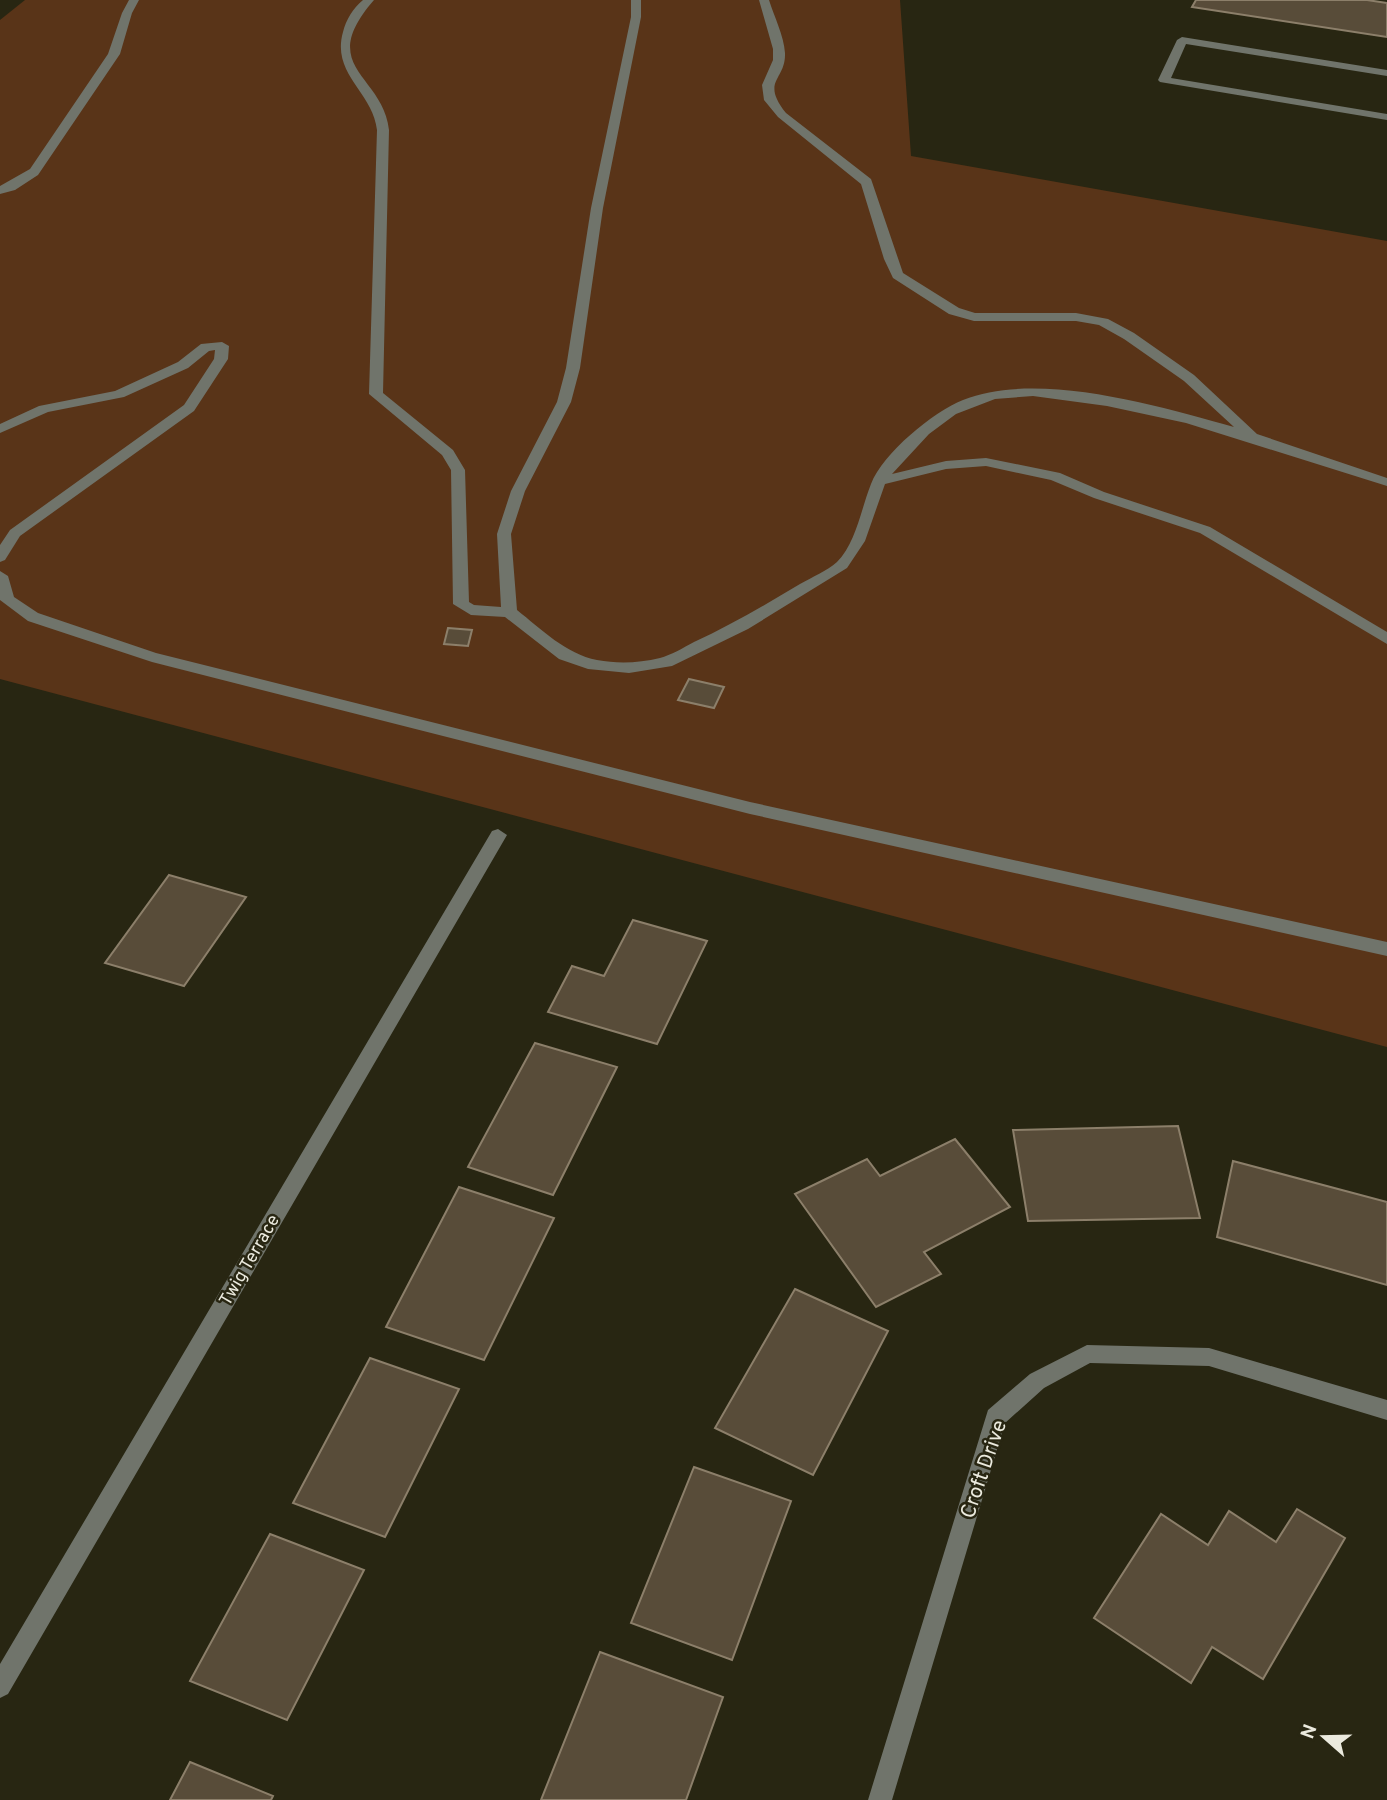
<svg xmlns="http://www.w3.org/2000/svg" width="1387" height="1800" viewBox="0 0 1387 1800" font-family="Overpass,sans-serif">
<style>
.green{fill:#593418}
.building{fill:#584c39;stroke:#8c7f6a;stroke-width:2}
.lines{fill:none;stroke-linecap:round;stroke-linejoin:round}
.minor{fill:#70746b;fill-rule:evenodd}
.labels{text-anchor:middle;stroke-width:5;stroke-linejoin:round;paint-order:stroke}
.street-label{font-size:18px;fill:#ebeade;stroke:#282612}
.near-street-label{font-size:21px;fill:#ebeade;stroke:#282612}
</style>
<rect width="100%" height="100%" fill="#282612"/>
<path class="green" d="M 25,0 L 900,0 L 911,156 L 1387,241 L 1387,1047 L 0,679 L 0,20 Z"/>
<path class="building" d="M 1196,0 L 1367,0 L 1387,3 L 1387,37 L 1192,7 Z
M 448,628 L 472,630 L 468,646 L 444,644 Z
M 689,679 L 724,687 L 714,708 L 678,700 Z
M 169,875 L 246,897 L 184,986 L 105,963 Z
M 633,920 L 707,941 L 657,1044 L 548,1012 L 572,966 L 604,976 Z
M 535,1043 L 617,1067 L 553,1195 L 468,1167 Z
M 1178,1126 L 1200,1218 L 1028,1221 L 1013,1130 Z
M 955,1139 L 1010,1207 L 924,1252 L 941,1274 L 876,1307 L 795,1194 L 867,1159 L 880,1176 Z
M 1233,1161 L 1387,1202 L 1387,1285 L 1217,1237 Z
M 459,1187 L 554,1218 L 484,1360 L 386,1327 Z
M 795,1289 L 888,1331 L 813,1475 L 715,1428 Z
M 370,1358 L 459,1389 L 385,1537 L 293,1503 Z
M 694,1467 L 791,1501 L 732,1660 L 631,1623 Z
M 1297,1509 L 1345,1538 L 1263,1679 L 1212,1647 L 1191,1683 L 1094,1618 L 1161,1514 L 1208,1545 L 1229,1511 L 1276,1542 Z
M 270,1534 L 364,1570 L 287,1720 L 190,1681 Z
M 600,1652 L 723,1697 L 686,1800 L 541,1800 Z
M 190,1762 L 273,1796 L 271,1800 L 170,1800 Z"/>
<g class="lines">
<path class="minor" d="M 129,0 L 139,0 L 132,13 L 120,54 L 38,175 L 15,190 L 0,194 L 0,186 L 30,169 L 108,54 L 122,13 Z
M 363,0 L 374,0 C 315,68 383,74 389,130 L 383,393 L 453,450 L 465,470 L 469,602 L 474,605 L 501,607 L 497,534 L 511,491 L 557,402 L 566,368 L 591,208 L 631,17 L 631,0 L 641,0 L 641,17 L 603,208 L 580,368 L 571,402 L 525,491 L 511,534 L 517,610 C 541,629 566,654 597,660 C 618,664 639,663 660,658 C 671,655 683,648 694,642 C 731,625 765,605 800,584 C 812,577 827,571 837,562 C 856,543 861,509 871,484 C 883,453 933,412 963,400 C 1038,370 1158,406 1234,427 L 1184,381 L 1124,339 L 1099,325 L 1076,321 L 974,321 L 949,314 L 893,278 L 884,259 L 861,184 L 778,117 L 764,100 L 762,85 L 773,60 L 773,49 L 759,0 L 769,0 C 774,16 784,36 785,53 C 786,81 760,80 786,113 L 871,179 L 903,273 L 959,308 L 975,313 L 1076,313 L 1108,319 L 1134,333 L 1194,375 L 1257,434 L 1387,478 L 1387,486 L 1186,423 L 1107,406 L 1033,396 L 995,399 L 956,414 L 929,434 L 892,474 L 946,461 L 986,458 L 1060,473 L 1104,492 L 1210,527 L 1387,632 L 1387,644 L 1200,533 L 1094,498 L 1051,480 L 986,466 L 946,469 L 885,484 L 865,541 L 847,568 L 748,629 L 672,666 L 629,673 L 588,669 L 559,659 L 505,617 L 471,615 L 453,604 L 451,470 L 442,455 L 369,394 L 377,130 C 373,92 331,74 343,32 C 346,20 353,8 363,0 Z
M 1182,37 L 1387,70 L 1387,76 L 1186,44 L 1171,78 L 1387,114 L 1387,120 L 1160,82 L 1158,80 L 1177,40 Z
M 222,342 L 229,346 L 228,359 L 194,411 L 20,536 L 5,560 L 0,562 L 0,545 L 10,530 L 184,405 L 214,359 L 215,350 L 209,351 L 188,368 L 124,397 L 48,412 L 0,433 L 0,424 L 39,406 L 115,391 L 178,362 L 201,344 Z
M 0,571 L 8,576 L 14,597 L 38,613 L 156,653 L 750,802 L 1387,942 L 1387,956 L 750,814 L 152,662 L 28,621 L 0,600 Z
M 498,829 L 507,835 L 8,1694 L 0,1698 L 0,1664 L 492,831 Z
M 1087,1345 L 1209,1348 L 1387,1400 L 1387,1420 L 1209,1366 L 1090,1363 L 1044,1388 L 1005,1423 L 892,1800 L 868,1800 L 988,1410 L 1030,1374 Z"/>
</g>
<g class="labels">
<g class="street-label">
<text transform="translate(249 1260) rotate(-60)" y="6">Twig Terrace</text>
</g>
<g class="near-street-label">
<text transform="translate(983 1469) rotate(-71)" y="7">Croft Drive</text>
</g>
</g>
<g transform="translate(1324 1737) rotate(290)" stroke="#282612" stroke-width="5" paint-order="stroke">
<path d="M0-5L12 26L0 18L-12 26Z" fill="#ebeade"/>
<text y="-10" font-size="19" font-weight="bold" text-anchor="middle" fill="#ebeade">N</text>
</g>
</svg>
